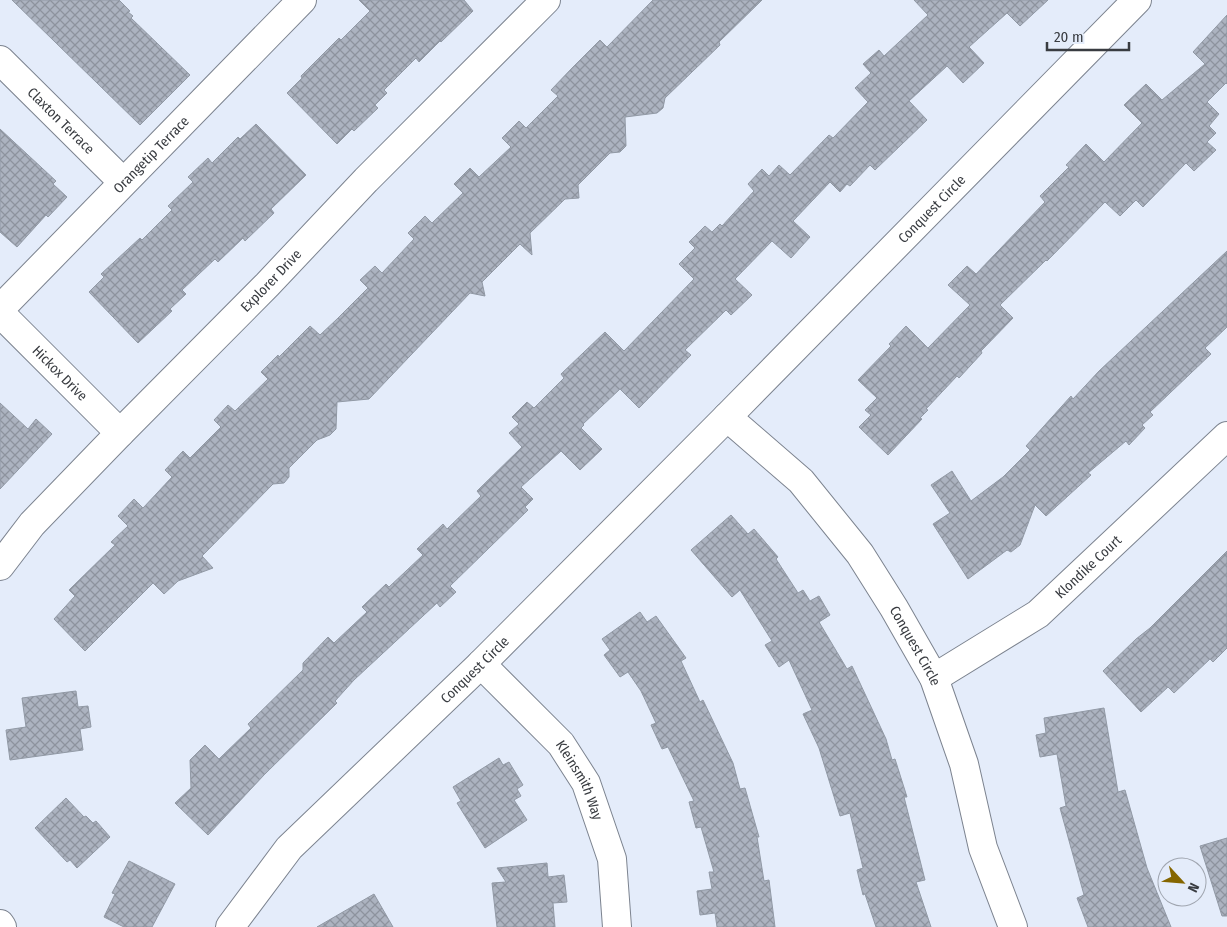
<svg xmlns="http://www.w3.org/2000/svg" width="1227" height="927" viewBox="0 0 1227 927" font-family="'Fira Sans Condensed',sans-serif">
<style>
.building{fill:url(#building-cross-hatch);stroke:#9199a5}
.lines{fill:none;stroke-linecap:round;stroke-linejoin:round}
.minor-casing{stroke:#7c838f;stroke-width:30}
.minor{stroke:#fff;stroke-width:28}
.labels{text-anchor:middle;stroke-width:5;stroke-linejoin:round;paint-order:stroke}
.street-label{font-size:14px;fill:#393c41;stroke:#e4ecfa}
</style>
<defs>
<pattern id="building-cross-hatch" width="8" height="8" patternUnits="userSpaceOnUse" patternTransform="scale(1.25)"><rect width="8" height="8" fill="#acb3c0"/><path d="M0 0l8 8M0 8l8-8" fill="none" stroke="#8d939e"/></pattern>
</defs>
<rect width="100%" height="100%" fill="#e4ecfa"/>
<path class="building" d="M 12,0 L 119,0 L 130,11 L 128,12 L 133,16 L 131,18 L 190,75 L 140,125 Z
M 359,0 L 464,0 L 473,11 L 441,42 L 440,41 L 419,62 L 416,58 L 384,90 L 387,93 L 375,105 L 378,108 L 354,131 L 352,129 L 337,144 L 287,93 L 302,78 L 301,76 L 339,38 L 341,40 L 370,11 Z
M 653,0 L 762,0 L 719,42 L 720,45 L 665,98 L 663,108 L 657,113 L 625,117 L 626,146 L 620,152 L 610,153 L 578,185 L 579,198 L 565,199 L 530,233 L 532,255 L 520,244 L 482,282 L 485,296 L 470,293 L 369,399 L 337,402 L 336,429 L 330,435 L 317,440 L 289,468 L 289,477 L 284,483 L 273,484 L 202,556 L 213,568 L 178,581 L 164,594 L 153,583 L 85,651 L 54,619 L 75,596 L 69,590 L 115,545 L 111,542 L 128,526 L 118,516 L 134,499 L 143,508 L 172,477 L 165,470 L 183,451 L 190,458 L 221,427 L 214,420 L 228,405 L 235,411 L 268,379 L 261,372 L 278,355 L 279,357 L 310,326 L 320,335 L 337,319 L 368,288 L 360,280 L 375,266 L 382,273 L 414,239 L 408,233 L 425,216 L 432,223 L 463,193 L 454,184 L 470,168 L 479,177 L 511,147 L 502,138 L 519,121 L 526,128 L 558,96 L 551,90 L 573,67 L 600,40 L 607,47 Z
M 914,0 L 1048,0 L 1020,26 L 1007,13 L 969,47 L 984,63 L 963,83 L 947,66 L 909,101 L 927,120 L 875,170 L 870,165 L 850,186 L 847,184 L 840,192 L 830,182 L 793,221 L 810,237 L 791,258 L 772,241 L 735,279 L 752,295 L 731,315 L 726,310 L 685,350 L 691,355 L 639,408 L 620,389 L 583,424 L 584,425 L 581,428 L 602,449 L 580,470 L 561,451 L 521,487 L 533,499 L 525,507 L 528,510 L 450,586 L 456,592 L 440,607 L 437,603 L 354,680 L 335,701 L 337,703 L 264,775 L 208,835 L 175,803 L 191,788 L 190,760 L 205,745 L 219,759 L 251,728 L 248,724 L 303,670 L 303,663 L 328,637 L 334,643 L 367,612 L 362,607 L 386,584 L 389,587 L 423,555 L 417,549 L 443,524 L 447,529 L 481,496 L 477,491 L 522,447 L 509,433 L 519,424 L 512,417 L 527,402 L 534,408 L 564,378 L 561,374 L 605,332 L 624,351 L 694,279 L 679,264 L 695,248 L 689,242 L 705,226 L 712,232 L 720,224 L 722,226 L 754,191 L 748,184 L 762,169 L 769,176 L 779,165 L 790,175 L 829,135 L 833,138 L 868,102 L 855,88 L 871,73 L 863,64 L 879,50 L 884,56 L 928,15 Z
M 1227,15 L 1227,84 L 1226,83 L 1207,102 L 1219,114 L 1209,126 L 1216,133 L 1207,142 L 1216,150 L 1194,171 L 1186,163 L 1143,207 L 1136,200 L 1120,216 L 1105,202 L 1047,261 L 1046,260 L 1000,305 L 1013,318 L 981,351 L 982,353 L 959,378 L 957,376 L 926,409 L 928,410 L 920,418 L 922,419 L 888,455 L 859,427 L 871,415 L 865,410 L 877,398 L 858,380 L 891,346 L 889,344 L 906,326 L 928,348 L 970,305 L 948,285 L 967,266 L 976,274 L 1045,202 L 1040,196 L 1069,167 L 1066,165 L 1086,144 L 1104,162 L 1142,123 L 1124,105 L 1146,84 L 1162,100 L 1205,64 L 1193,52 Z
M 256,124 L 306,175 L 271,209 L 274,213 L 245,241 L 243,238 L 218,262 L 215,259 L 182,290 L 186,294 L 170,309 L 172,311 L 138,343 L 89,292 L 104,277 L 101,274 L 140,238 L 142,240 L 172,210 L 168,206 L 193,182 L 188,177 L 208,158 L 212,163 L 238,137 L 240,139 Z
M 0,129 L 56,181 L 53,184 L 67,197 L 48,217 L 46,215 L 17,247 L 0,232 Z
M 1227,251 L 1227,327 L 1205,348 L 1211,354 L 1150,412 L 1153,415 L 1142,425 L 1145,428 L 1129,445 L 1126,441 L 1088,473 L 1091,475 L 1046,516 L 1035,505 L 1020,545 L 1011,552 L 1007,550 L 968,579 L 933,524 L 950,513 L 931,485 L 952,471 L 971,501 L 1003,477 L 1030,450 L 1026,446 L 1071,396 L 1073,399 L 1099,371 Z
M 0,403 L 28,429 L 36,419 L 52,434 L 0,489 Z
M 731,515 L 748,534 L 754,529 L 778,557 L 776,559 L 798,593 L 803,590 L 810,601 L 819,596 L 830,615 L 819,622 L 847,669 L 852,666 L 886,739 L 892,760 L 895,759 L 907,797 L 904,797 L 925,880 L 916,882 L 931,927 L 876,927 L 865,894 L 863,895 L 857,870 L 863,868 L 850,813 L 840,816 L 819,748 L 803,714 L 812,710 L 789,660 L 779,667 L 765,645 L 772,641 L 740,590 L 732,597 L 691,550 Z
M 1227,551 L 1227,648 L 1213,662 L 1210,659 L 1174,693 L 1168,687 L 1141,712 L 1103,671 L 1136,639 L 1150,628 Z
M 640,612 L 647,622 L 656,616 L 686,658 L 681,661 L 700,702 L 703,700 L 733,763 L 740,789 L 745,788 L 759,837 L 757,837 L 764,881 L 769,880 L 775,927 L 717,927 L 715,913 L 700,915 L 697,891 L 712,889 L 709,872 L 714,872 L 701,827 L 696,828 L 689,802 L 694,801 L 668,747 L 662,749 L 651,725 L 656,723 L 641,691 L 628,672 L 620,677 L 604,655 L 610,650 L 602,639 Z
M 76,691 L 78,707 L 88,706 L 91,727 L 80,729 L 83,750 L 10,760 L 6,730 L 26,727 L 22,698 Z
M 1104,708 L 1118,792 L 1125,790 L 1147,868 L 1171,927 L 1088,927 L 1077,898 L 1084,895 L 1060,808 L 1066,806 L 1057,754 L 1040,757 L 1036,735 L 1046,733 L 1044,718 Z
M 499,758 L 503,765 L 509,762 L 523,785 L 517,789 L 521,796 L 514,800 L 527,820 L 485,848 L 457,803 L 461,801 L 453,787 Z
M 66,798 L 84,817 L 86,816 L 93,823 L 96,821 L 110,837 L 77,868 L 70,860 L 67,862 L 35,828 Z
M 1227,838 L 1227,916 L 1222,916 L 1200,846 Z
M 129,861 L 175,884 L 152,927 L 124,927 L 104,917 L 115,894 L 112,893 Z
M 547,863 L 548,877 L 564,875 L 567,902 L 553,903 L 555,927 L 497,927 L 492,883 L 506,882 L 497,868 Z
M 374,894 L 393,927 L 317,927 Z"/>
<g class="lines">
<defs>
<g id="minor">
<path id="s1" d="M 0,60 L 123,182"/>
<path id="s2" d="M 0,309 L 302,0"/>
<path id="s3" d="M 0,313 L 120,433"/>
<path id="s4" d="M 727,417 L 801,481 L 860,554 L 894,608 L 934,678 L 964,764 L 983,848 L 1013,927"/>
<path id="s5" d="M 0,566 L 32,524 L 120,433 L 267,285 L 366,180 L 546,0"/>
<path id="s6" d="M 481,664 L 561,744 L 586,783 L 612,859 L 617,927"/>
<path id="s7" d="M 934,678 L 1038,614 L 1227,436"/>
<path d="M 0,924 L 2,927"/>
<path id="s8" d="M 230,927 L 289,848 L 481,664 L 727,417 L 1137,0"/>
</g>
</defs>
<use href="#minor" class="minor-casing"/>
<use href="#minor" class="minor"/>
</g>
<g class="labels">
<g class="street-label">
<text dy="5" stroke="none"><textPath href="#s1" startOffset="86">Claxton Terrace</textPath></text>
<text dy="5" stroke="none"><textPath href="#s2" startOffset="216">Orangetip Terrace</textPath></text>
<text dy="5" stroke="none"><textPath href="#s8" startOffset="1005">Conquest Circle</textPath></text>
<text dy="5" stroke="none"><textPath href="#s5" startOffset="394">Explorer Drive</textPath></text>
<text dy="5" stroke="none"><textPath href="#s3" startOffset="85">Hickox Drive</textPath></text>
<text dy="5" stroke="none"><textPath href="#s7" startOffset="191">Klondike Court</textPath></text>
<text dy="5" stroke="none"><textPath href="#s4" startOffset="299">Conquest Circle</textPath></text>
<text dy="5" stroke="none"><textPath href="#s8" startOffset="356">Conquest Circle</textPath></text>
<text dy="5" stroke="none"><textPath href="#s6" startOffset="154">Kleinsmith Way</textPath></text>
</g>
</g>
<g transform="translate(1182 882) rotate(116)"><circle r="24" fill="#e4ecfa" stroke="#a0a6b0"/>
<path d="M0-4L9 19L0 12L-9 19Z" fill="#856600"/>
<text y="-8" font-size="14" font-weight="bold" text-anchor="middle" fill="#393c41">N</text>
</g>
<path d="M1047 42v8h82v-8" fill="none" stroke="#393c41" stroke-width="2.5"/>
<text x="1054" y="42" font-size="15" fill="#393c41" stroke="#e4ecfa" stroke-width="4" paint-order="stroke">20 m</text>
</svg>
